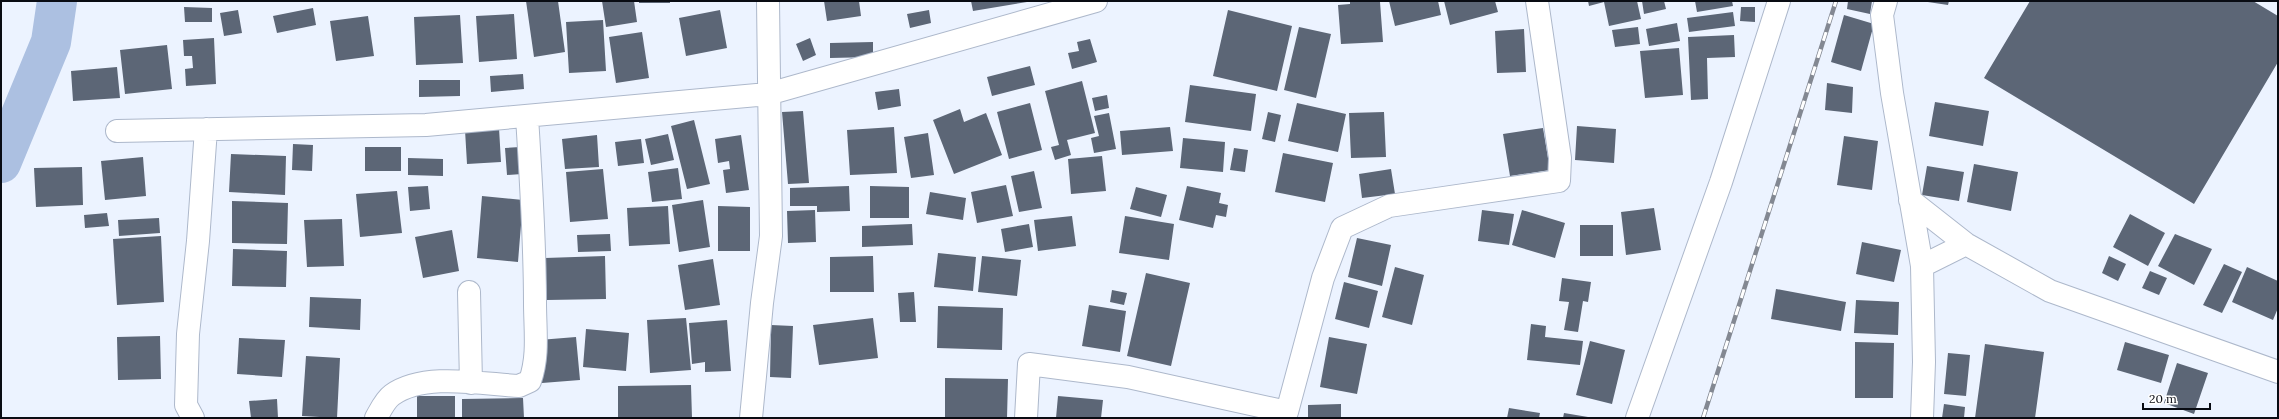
<svg xmlns="http://www.w3.org/2000/svg" width="2279" height="419" viewBox="0 0 2279 419" font-family="Lora,serif">
<style>
.lines{fill:none;stroke-linecap:round;stroke-linejoin:round}
.river{stroke:#acc0e1;stroke-width:40}
.building{fill:#5c6676}
.minor-casing{stroke:#adb8cb;stroke-width:24}
.minor{stroke:#fff;stroke-width:22}
.rail-casing{stroke:#838892;stroke-width:4.5}
.rail{stroke:#fff;stroke-width:3;stroke-dasharray:9;stroke-linecap:butt}
</style>
<rect width="100%" height="100%" fill="#ecf3ff"/>
<g class="lines">
<path class="river" d="M 1,163 L 51,42 L 57,1"/>
</g>
<path class="building" d="M 526,1 L 558,1 L 565,52 L 534,57 Z
M 602,1 L 634,1 L 637,22 L 606,27 Z
M 639,1 L 670,1 L 670,3 L 639,3 Z
M 824,1 L 859,1 L 861,16 L 827,21 Z
M 971,1 L 1026,1 L 1027,2 L 973,11 Z
M 1350,1 L 1380,2 L 1383,42 L 1341,44 L 1338,5 L 1350,4 Z
M 1389,1 L 1438,1 L 1441,15 L 1395,26 Z
M 1444,1 L 1495,1 L 1498,12 L 1450,25 Z
M 1588,1 L 1637,1 L 1641,19 L 1609,26 L 1604,2 L 1589,6 Z
M 1642,1 L 1664,1 L 1666,9 L 1644,14 Z
M 1695,1 L 1732,1 L 1733,6 L 1697,12 Z
M 1848,1 L 1872,1 L 1870,14 L 1847,9 Z
M 1921,1 L 1949,1 L 1948,5 Z
M 2030,1 L 2253,1 L 2278,16 L 2278,62 L 2194,204 L 1984,78 Z
M 184,7 L 212,8 L 212,22 L 185,22 Z
M 1741,7 L 1755,7 L 1755,22 L 1740,21 Z
M 313,8 L 316,25 L 277,33 L 273,16 Z
M 238,10 L 242,33 L 224,36 L 220,13 Z
M 720,10 L 727,48 L 686,56 L 679,18 Z
M 929,10 L 931,23 L 910,28 L 907,14 Z
M 1228,10 L 1292,26 L 1277,91 L 1213,76 Z
M 1733,12 L 1735,26 L 1689,32 L 1687,18 Z
M 514,14 L 517,59 L 479,62 L 476,16 Z
M 460,15 L 463,63 L 416,65 L 414,17 Z
M 1844,15 L 1874,24 L 1861,71 L 1831,62 Z
M 368,16 L 374,56 L 336,61 L 330,21 Z
M 603,20 L 606,71 L 569,73 L 566,22 Z
M 1677,23 L 1680,41 L 1649,46 L 1646,29 Z
M 1299,27 L 1331,34 L 1316,98 L 1284,90 Z
M 1638,27 L 1640,44 L 1615,47 L 1612,30 Z
M 1524,29 L 1526,72 L 1497,73 L 1495,31 Z
M 642,32 L 649,78 L 616,83 L 609,37 Z
M 1734,35 L 1735,57 L 1707,58 L 1708,99 L 1691,100 L 1688,37 Z
M 214,38 L 216,84 L 186,86 L 185,69 L 193,68 L 192,56 L 184,56 L 183,40 Z
M 810,38 L 816,55 L 803,61 L 796,44 Z
M 1090,39 L 1097,62 L 1072,69 L 1068,53 L 1079,51 L 1077,42 Z
M 873,42 L 873,57 L 830,58 L 830,43 Z
M 167,45 L 172,89 L 125,94 L 120,50 Z
M 1679,48 L 1683,95 L 1645,98 L 1640,51 Z
M 1030,66 L 1035,85 L 992,96 L 987,77 Z
M 117,67 L 120,98 L 73,101 L 71,71 Z
M 523,74 L 524,89 L 491,92 L 490,76 Z
M 419,80 L 460,80 L 460,96 L 419,97 Z
M 1082,81 L 1095,133 L 1067,140 L 1071,155 L 1055,160 L 1051,147 L 1059,145 L 1045,91 Z
M 1827,83 L 1853,87 L 1852,113 L 1825,110 Z
M 1190,85 L 1256,94 L 1251,131 L 1185,122 Z
M 899,89 L 901,106 L 878,110 L 875,92 Z
M 1107,95 L 1109,108 L 1095,111 L 1092,98 Z
M 1935,102 L 1989,111 L 1983,146 L 1929,136 Z
M 1030,103 L 1042,150 L 1009,159 L 997,112 Z
M 1297,103 L 1346,114 L 1338,152 L 1288,141 Z
M 960,109 L 964,122 L 986,113 L 1002,155 L 954,174 L 933,120 Z
M 803,111 L 809,183 L 788,184 L 782,112 Z
M 1268,112 L 1281,115 L 1275,142 L 1262,139 Z
M 1384,112 L 1386,157 L 1351,158 L 1349,113 Z
M 1109,113 L 1116,149 L 1094,153 L 1091,138 L 1099,136 L 1094,116 Z
M 694,120 L 710,184 L 687,189 L 671,126 Z
M 1577,126 L 1616,129 L 1614,163 L 1575,160 Z
M 894,127 L 897,173 L 850,175 L 847,130 Z
M 1170,127 L 1173,151 L 1122,155 L 1120,131 Z
M 499,128 L 501,162 L 467,164 L 465,130 Z
M 1543,128 L 1550,170 L 1510,176 L 1503,134 Z
M 928,133 L 934,175 L 911,178 L 904,137 Z
M 668,134 L 674,160 L 651,165 L 645,139 Z
M 597,135 L 599,167 L 565,169 L 562,139 Z
M 741,135 L 749,190 L 726,193 L 723,170 L 730,169 L 729,161 L 718,163 L 715,139 Z
M 1844,136 L 1878,141 L 1872,190 L 1837,185 Z
M 1183,138 L 1225,142 L 1223,172 L 1180,168 Z
M 641,139 L 644,163 L 618,166 L 615,142 Z
M 293,144 L 313,145 L 312,171 L 292,170 Z
M 365,147 L 401,147 L 401,171 L 365,171 Z
M 520,147 L 522,174 L 507,175 L 505,148 Z
M 1234,148 L 1248,150 L 1245,172 L 1230,170 Z
M 1283,153 L 1333,163 L 1325,202 L 1275,192 Z
M 231,154 L 286,156 L 285,195 L 229,192 Z
M 1102,156 L 1106,191 L 1071,194 L 1068,159 Z
M 143,157 L 146,196 L 105,200 L 101,161 Z
M 408,158 L 443,159 L 443,176 L 408,175 Z
M 1974,164 L 2018,172 L 2011,211 L 1967,202 Z
M 1927,166 L 1964,172 L 1959,201 L 1922,195 Z
M 82,167 L 83,205 L 36,207 L 34,168 Z
M 678,168 L 682,199 L 652,202 L 648,172 Z
M 603,169 L 608,219 L 570,222 L 566,172 Z
M 1391,169 L 1395,194 L 1362,198 L 1359,174 Z
M 1034,171 L 1042,208 L 1019,212 L 1011,176 Z
M 1006,185 L 1013,216 L 977,223 L 971,192 Z
M 428,186 L 430,209 L 410,211 L 408,187 Z
M 849,186 L 850,211 L 817,212 L 817,206 L 790,206 L 790,188 Z
M 870,186 L 909,187 L 909,218 L 870,218 Z
M 1187,186 L 1221,193 L 1219,203 L 1228,205 L 1226,217 L 1216,215 L 1213,228 L 1179,220 Z
M 1136,187 L 1167,195 L 1161,217 L 1130,209 Z
M 397,191 L 402,233 L 360,237 L 356,194 Z
M 930,192 L 966,198 L 963,220 L 926,214 Z
M 482,196 L 523,200 L 518,262 L 477,258 Z
M 703,200 L 710,247 L 679,252 L 672,205 Z
M 232,201 L 288,203 L 287,244 L 232,243 Z
M 668,206 L 670,244 L 629,246 L 627,208 Z
M 718,206 L 750,207 L 750,251 L 718,251 Z
M 1654,208 L 1661,250 L 1626,255 L 1621,212 Z
M 815,210 L 816,242 L 788,243 L 787,211 Z
M 1482,210 L 1514,214 L 1509,245 L 1478,241 Z
M 1522,210 L 1565,223 L 1555,258 L 1512,245 Z
M 107,213 L 109,226 L 85,228 L 84,215 Z
M 2130,214 L 2165,233 L 2148,266 L 2113,247 Z
M 1072,216 L 1076,246 L 1038,251 L 1034,220 Z
M 1125,216 L 1174,224 L 1169,260 L 1119,253 Z
M 159,218 L 160,233 L 119,236 L 118,220 Z
M 342,219 L 344,266 L 307,267 L 304,220 Z
M 912,224 L 913,245 L 862,247 L 862,226 Z
M 1029,224 L 1033,247 L 1005,252 L 1001,229 Z
M 1580,225 L 1613,225 L 1613,256 L 1580,256 Z
M 452,230 L 459,271 L 423,278 L 415,237 Z
M 610,234 L 611,251 L 578,252 L 577,235 Z
M 2175,234 L 2212,249 L 2194,285 L 2158,266 Z
M 161,236 L 164,302 L 117,305 L 113,239 Z
M 1357,238 L 1391,245 L 1382,286 L 1348,277 Z
M 1862,242 L 1901,250 L 1894,282 L 1856,274 Z
M 233,249 L 287,251 L 286,287 L 232,286 Z
M 938,253 L 976,257 L 973,291 L 934,287 Z
M 605,256 L 606,299 L 547,300 L 545,258 Z
M 873,256 L 874,292 L 830,292 L 830,257 Z
M 982,256 L 1021,260 L 1017,296 L 978,292 Z
M 2109,256 L 2126,264 L 2118,281 L 2102,273 Z
M 713,259 L 720,305 L 685,310 L 678,265 Z
M 2224,264 L 2242,272 L 2222,313 L 2203,305 Z
M 1395,267 L 1424,275 L 1412,325 L 1382,317 Z
M 2247,267 L 2278,281 L 2278,308 L 2273,320 L 2232,302 Z
M 2150,271 L 2167,278 L 2159,295 L 2142,288 Z
M 1146,273 L 1190,283 L 1171,366 L 1127,356 Z
M 1562,278 L 1591,282 L 1588,302 L 1583,301 L 1578,332 L 1564,330 L 1569,302 L 1559,301 Z
M 1344,282 L 1378,291 L 1369,328 L 1335,319 Z
M 1776,289 L 1846,302 L 1841,331 L 1771,319 Z
M 1112,290 L 1127,293 L 1124,305 L 1110,302 Z
M 914,292 L 916,322 L 900,322 L 898,293 Z
M 310,297 L 361,299 L 360,330 L 309,327 Z
M 1856,300 L 1899,302 L 1898,335 L 1854,333 Z
M 1089,305 L 1126,311 L 1120,352 L 1082,346 Z
M 938,306 L 1003,308 L 1002,350 L 937,348 Z
M 686,318 L 691,370 L 650,373 L 647,320 Z
M 873,318 L 878,358 L 819,365 L 813,325 Z
M 727,320 L 731,371 L 705,372 L 705,362 L 692,364 L 689,323 Z
M 1531,324 L 1546,326 L 1545,337 L 1583,341 L 1580,365 L 1527,360 Z
M 771,325 L 793,326 L 791,378 L 770,377 Z
M 586,329 L 629,333 L 626,371 L 583,367 Z
M 160,336 L 161,379 L 118,380 L 117,337 Z
M 576,337 L 580,380 L 542,383 L 539,340 Z
M 1329,337 L 1367,344 L 1357,394 L 1320,387 Z
M 239,338 L 285,340 L 282,377 L 237,374 Z
M 1590,341 L 1625,350 L 1612,404 L 1576,395 Z
M 1855,342 L 1894,343 L 1893,398 L 1855,398 Z
M 2125,342 L 2169,355 L 2161,383 L 2117,370 Z
M 1985,344 L 2044,352 L 2035,418 L 1975,418 Z
M 1948,353 L 1970,355 L 1966,396 L 1944,394 Z
M 306,356 L 340,358 L 337,418 L 302,416 Z
M 2177,363 L 2208,373 L 2194,414 L 2164,403 Z
M 945,378 L 1008,379 L 1007,418 L 945,418 Z
M 691,385 L 692,418 L 618,418 L 618,386 Z
M 417,396 L 455,396 L 455,418 L 417,418 Z
M 1058,396 L 1103,400 L 1101,418 L 1056,418 Z
M 523,398 L 524,418 L 462,418 L 462,399 Z
M 277,399 L 278,418 L 251,418 L 249,401 Z
M 1341,404 L 1341,418 L 1308,418 L 1308,405 Z
M 1944,404 L 1965,407 L 1964,418 L 1942,418 Z
M 1509,408 L 1540,413 L 1539,418 L 1507,418 Z
M 1564,413 L 1588,417 L 1588,418 L 1563,418 Z"/>
<g class="lines">
<defs>
<path id="minor" d="M 1886,1 L 1882,15 L 1892,93 L 1922,266 L 1924,362 L 1922,418
M 117,131 L 426,125 L 768,94 L 1096,1
M 1910,200 L 1966,244 L 2050,291 L 2278,372
M 1922,266 L 1966,244
M 469,292 L 471,383
M 193,418 L 186,405 L 188,334 L 198,241 L 206,129
M 376,418 C 380,411 385,400 392,395 C 424,372 482,384 519,386 L 530,381 C 539,355 535,330 535,303 C 535,241 531,179 527,117
M 751,418 L 762,303 L 771,236 L 768,1
M 1026,418 L 1029,364 L 1128,377 L 1287,412 L 1323,278 L 1342,228 L 1389,206 L 1559,181 L 1560,158 L 1537,1
M 1637,418 L 1721,182 L 1779,1"/>
</defs>
<use href="#minor" class="minor-casing"/>
<use href="#minor" class="minor"/>
<defs>
<path id="rail" d="M 1703,418 L 1836,1"/>
</defs>
<use href="#rail" class="rail-casing"/>
<use href="#rail" class="rail"/>
</g>
<rect width="2279" height="419" fill="none" stroke="#090c13" stroke-width="4"/>
<path d="M2143 403v6h67v-6" fill="none" stroke="#090c13" stroke-width="2"/>
<text x="2149" y="403" font-size="12" fill="#090c13" stroke="#ffffff" stroke-width="3" paint-order="stroke">20 m</text>
</svg>
